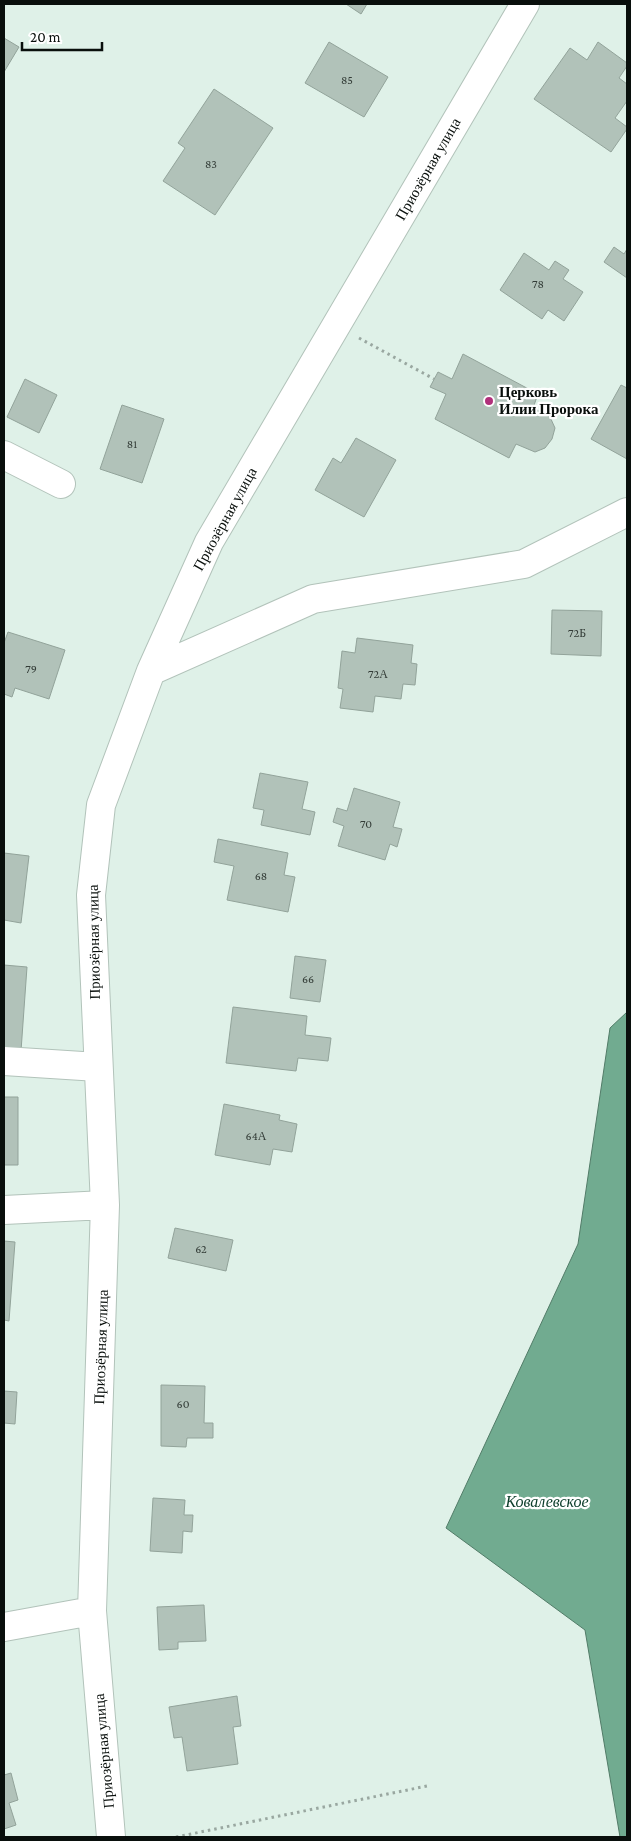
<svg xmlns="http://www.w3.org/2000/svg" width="631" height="1841" viewBox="0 0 631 1841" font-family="'Crimson Pro',serif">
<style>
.water{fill:#71ab90;stroke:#527c68}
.building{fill:#b1c2b9;stroke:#92a39a}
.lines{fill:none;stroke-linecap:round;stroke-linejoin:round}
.minor-casing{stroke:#b2c3ba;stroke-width:30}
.path{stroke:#99a7a0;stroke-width:3;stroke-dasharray:2.5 4;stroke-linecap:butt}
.minor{stroke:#fff;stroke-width:28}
.poi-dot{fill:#b1307b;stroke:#fff;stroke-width:2}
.labels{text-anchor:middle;stroke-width:4.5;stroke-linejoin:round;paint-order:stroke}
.number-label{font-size:12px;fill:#333c37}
.street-label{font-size:15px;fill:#090f0c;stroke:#fff}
.poi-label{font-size:15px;font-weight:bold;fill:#090f0c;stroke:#fff;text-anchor:start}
.water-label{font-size:16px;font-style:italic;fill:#0a3c29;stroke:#fff}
</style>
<rect width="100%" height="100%" fill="#dff1e8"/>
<path class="water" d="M 627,1012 L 627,1837 L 620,1837 L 585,1630 L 446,1528 L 578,1244 L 610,1028 Z"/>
<path class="building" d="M 346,4 L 367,4 L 361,14 Z
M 4,38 L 19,47 L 4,72 Z
M 329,42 L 388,77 L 364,117 L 305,83 Z
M 598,42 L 627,63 L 627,66 L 619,78 L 627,84 L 627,101 L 615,118 L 627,127 L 627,129 L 611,152 L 534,99 L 570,48 L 587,60 Z
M 214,89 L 273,128 L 215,215 L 163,181 L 185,148 L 178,143 Z
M 614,247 L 624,254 L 627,249 L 627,278 L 604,262 Z
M 524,253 L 549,270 L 555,261 L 569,270 L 563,279 L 583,292 L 564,321 L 548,310 L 542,319 L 500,290 Z
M 463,354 L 538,394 L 533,408 L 550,417 L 555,428 L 552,439 L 545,448 L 535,452 L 516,444 L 509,458 L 435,419 L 446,394 L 430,387 L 438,372 L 452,379 Z
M 25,379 L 57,395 L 39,433 L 7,417 Z
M 621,385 L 627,388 L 627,459 L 591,439 Z
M 122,405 L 164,419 L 142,483 L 100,469 Z
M 356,438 L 396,460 L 364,517 L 315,490 L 333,458 L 341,463 Z
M 552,610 L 602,611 L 601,656 L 551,654 Z
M 8,632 L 65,650 L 49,699 L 15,688 L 12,697 L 4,694 L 4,643 Z
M 357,638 L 413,645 L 411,663 L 417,664 L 415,685 L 403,684 L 401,699 L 375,696 L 373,712 L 340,708 L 343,689 L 338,688 L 342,651 L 355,653 Z
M 260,773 L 308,782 L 302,809 L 315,812 L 310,835 L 261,825 L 264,810 L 253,808 Z
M 354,788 L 400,802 L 393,827 L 402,829 L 397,847 L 390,844 L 385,860 L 338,846 L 344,826 L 333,822 L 337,808 L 347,811 Z
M 218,839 L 288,853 L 284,875 L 295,877 L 288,912 L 227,900 L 234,866 L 214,862 Z
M 4,853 L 29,856 L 21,923 L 4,920 Z
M 295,956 L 326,960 L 320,1002 L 290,998 Z
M 4,965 L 27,967 L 21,1051 L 4,1050 Z
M 233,1007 L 307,1016 L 305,1035 L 331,1038 L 328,1061 L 298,1058 L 296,1071 L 226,1063 Z
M 4,1097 L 18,1097 L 18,1165 L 4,1165 Z
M 224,1104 L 280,1115 L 279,1120 L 297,1124 L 292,1152 L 273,1149 L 270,1165 L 215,1155 Z
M 175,1228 L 233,1240 L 226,1271 L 168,1258 Z
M 4,1241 L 15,1242 L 9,1321 L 4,1320 Z
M 161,1385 L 205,1386 L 204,1423 L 213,1423 L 213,1438 L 187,1438 L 186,1447 L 161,1446 Z
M 4,1391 L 17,1392 L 15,1424 L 4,1423 Z
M 153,1498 L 185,1500 L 184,1515 L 193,1515 L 192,1532 L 183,1531 L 182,1553 L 150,1551 Z
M 204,1605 L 206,1641 L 178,1642 L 178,1649 L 159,1650 L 157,1607 Z
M 237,1696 L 241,1726 L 233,1727 L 238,1764 L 187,1771 L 182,1737 L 174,1738 L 169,1707 Z
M 11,1773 L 18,1800 L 9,1803 L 16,1825 L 4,1829 L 4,1775 Z"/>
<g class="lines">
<defs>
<path id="minor" d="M 4,455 L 61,484
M 151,671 L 313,599 L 524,564 L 627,512
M 4,1061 L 98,1067
M 4,1210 L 105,1205
M 4,1627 L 92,1611
M 111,1837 L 92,1611 L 105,1205 L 91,895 L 101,805 L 151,671 L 209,542 L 525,4"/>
</defs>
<use href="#minor" class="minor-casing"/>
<path class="path" d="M 359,338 L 434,379
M 176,1837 L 427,1786"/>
<use href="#minor" class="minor"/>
</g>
<circle class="poi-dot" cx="489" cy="401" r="5"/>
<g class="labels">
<g class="number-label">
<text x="347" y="84">85</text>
<text x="211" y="168">83</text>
<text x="538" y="288">78</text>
<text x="132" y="448">81</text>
<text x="577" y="637">72Б</text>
<text x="31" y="673">79</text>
<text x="378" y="678">72А</text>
<text x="366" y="828">70</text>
<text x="261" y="880">68</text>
<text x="308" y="983">66</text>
<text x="256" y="1140">64А</text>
<text x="201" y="1253">62</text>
<text x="183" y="1408">60</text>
</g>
<g class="street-label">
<text transform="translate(428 169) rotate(-60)" y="5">Приозёрная улица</text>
<text transform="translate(225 519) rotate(-61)" y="5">Приозёрная улица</text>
<text transform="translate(94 942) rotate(-91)" y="5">Приозёрная улица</text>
<text transform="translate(101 1347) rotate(-88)" y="5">Приозёрная улица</text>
<text transform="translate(104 1751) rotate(-95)" y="5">Приозёрная улица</text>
</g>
<g class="poi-label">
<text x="499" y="397">Церковь<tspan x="499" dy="17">Илии Пророка</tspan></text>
</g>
<g class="water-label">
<text x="547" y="1507">Ковалевское</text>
</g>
</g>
<rect width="631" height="1841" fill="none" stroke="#090f0c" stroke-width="10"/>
<path d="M22 42v8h80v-8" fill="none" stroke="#090f0c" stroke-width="2.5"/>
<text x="30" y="42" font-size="15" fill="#090f0c" stroke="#ffffff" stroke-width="4" paint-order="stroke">20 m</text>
</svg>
